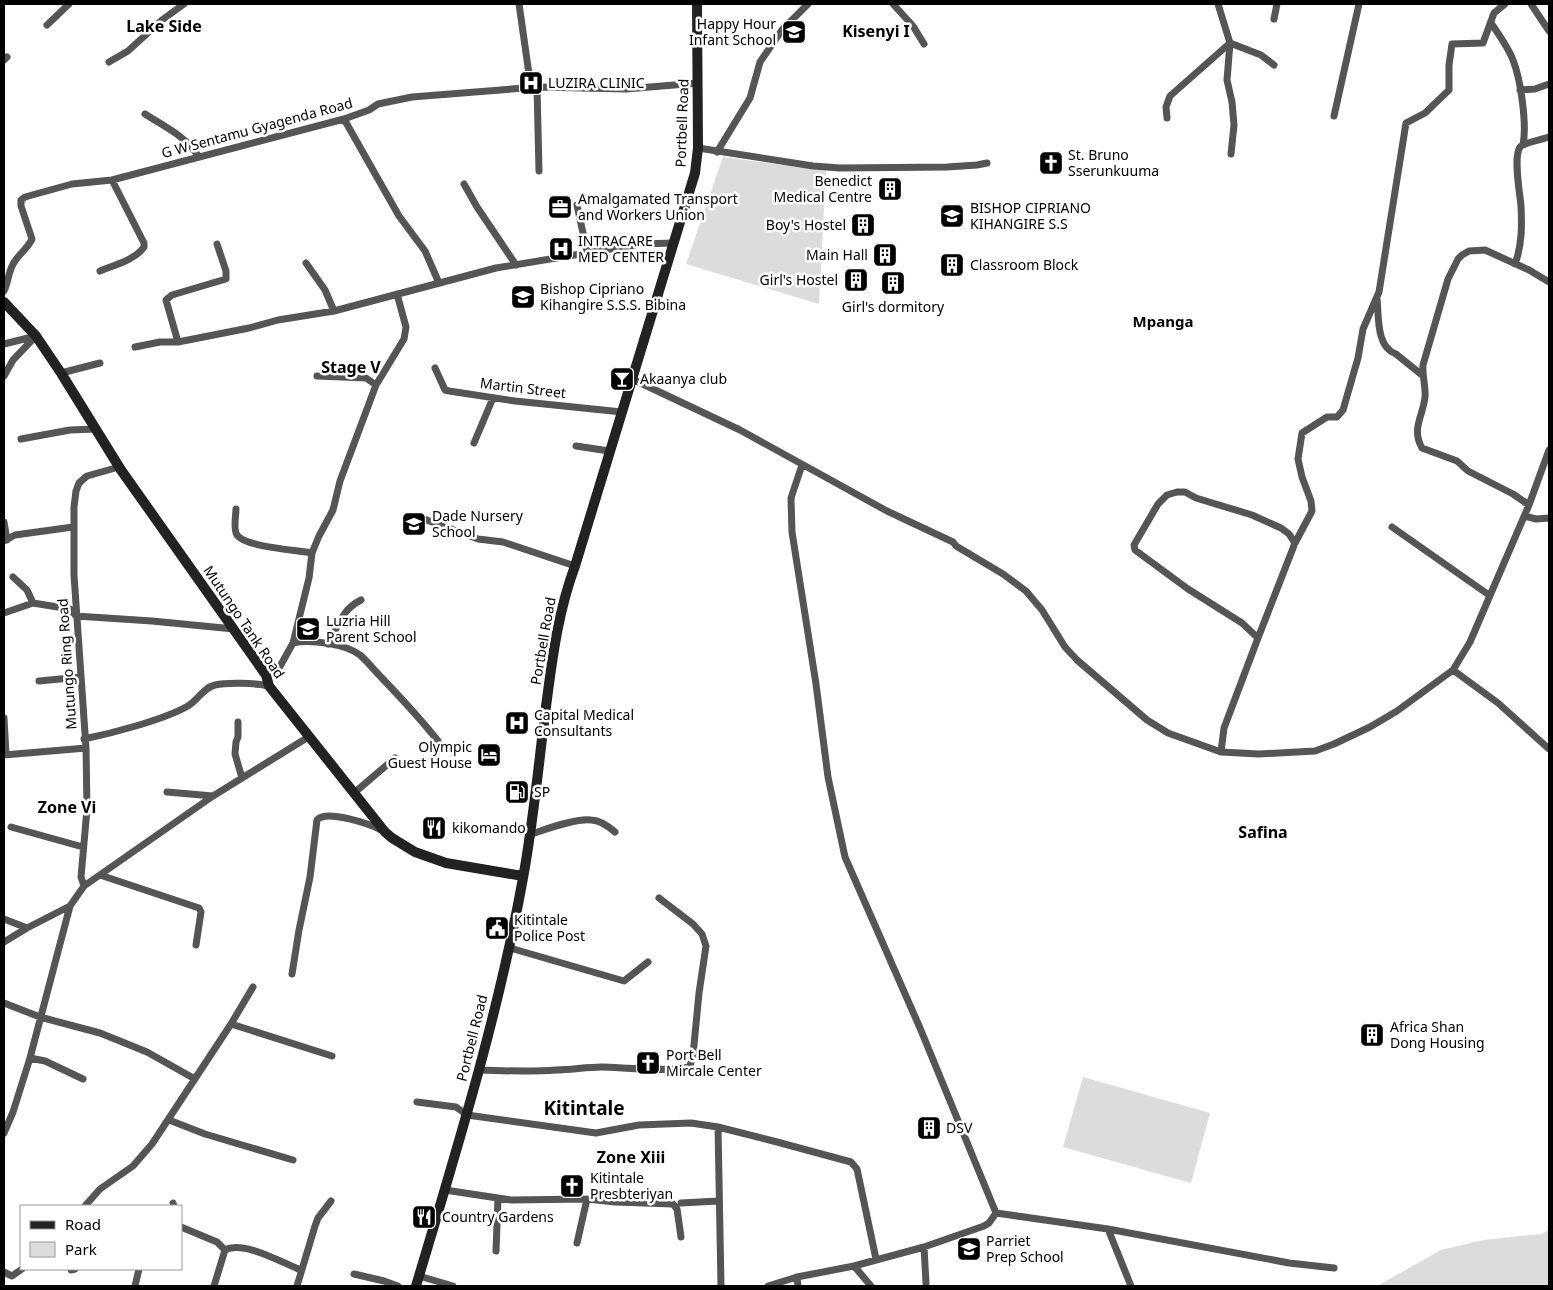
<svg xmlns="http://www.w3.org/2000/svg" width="1553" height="1290" viewBox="0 0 1553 1290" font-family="'Noto Sans',sans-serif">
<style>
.green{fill:#dcdcdc}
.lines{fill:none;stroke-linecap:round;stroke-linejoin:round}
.street{stroke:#555;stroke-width:7}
.secondary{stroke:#222;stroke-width:10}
.labels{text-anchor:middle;stroke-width:5;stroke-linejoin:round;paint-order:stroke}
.poi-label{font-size:14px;fill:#000;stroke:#fff;text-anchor:start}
.street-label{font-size:14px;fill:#000;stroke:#fff}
.neighbourhood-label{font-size:15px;font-weight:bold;fill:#000;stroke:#fff}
.quarter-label{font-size:16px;font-weight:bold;fill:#000;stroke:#fff}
.district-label{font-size:19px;font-weight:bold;fill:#000;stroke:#fff}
</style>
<rect width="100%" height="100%" fill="#fff"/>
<path class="green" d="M 723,157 L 826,171 L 819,304 L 686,264 Z
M 1083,1077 L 1210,1113 L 1191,1183 L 1063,1147 Z
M 1549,1230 L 1549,1286 L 1377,1286 L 1441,1250 L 1483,1240 L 1541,1234 Z"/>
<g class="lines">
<path class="street" d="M 519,4 L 531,88
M 893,4 L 913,26 L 924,44
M 1218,4 L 1230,43 L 1227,80 L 1232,102 L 1234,125 L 1231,154
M 1531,4 L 1549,31
M 1274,19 L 1277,4
M 1491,23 C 1499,35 1508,47 1513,60 C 1521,80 1527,125 1523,145
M 47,25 L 69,4
M 1230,43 L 1261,55 L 1274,65
M 4,60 L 7,57
M 109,62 L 128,51 L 162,20 L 184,4
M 537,87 L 539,171
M 1520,90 L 1535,89 L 1549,84
M 145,114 C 165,127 187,137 199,157
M 1334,116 L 1359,4
M 1167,118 L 1166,107 L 1170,96 L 1230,43
M 344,119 L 399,216 L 425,251 L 439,283
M 698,148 L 813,166 L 840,168 L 947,167 L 977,165 L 987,163
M 717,152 L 750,98 L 760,62 L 782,30 L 808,4
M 464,184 L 477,207 L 516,265
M 577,205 L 587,252
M 306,263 L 325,290 L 334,311
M 1515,264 C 1522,245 1522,226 1521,206 C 1520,194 1513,157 1520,147 C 1523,143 1543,139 1549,137
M 100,271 C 114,265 135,260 144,247 L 144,243 L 112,180
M 4,291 C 9,281 8,270 15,261 C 20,253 28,248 32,239 L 21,206 L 21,200 L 25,197 L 72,184 L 112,180 L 344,119 L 369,110 L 378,104 L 412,97 L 537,87 L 626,89 L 698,83
M 1377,299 C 1379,317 1376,347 1396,354 L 1422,375
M 178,342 L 166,300 L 172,295 L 226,279 L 226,271 L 217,244
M 4,344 L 36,336 L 13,360 L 4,376
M 135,347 L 160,342 L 178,342 L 249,328 L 278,320 L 334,311 L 496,268 L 641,244 L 674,243
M 435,368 L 445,390 L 449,391 L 515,401 L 622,412
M 61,373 L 100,363
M 317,376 L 366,378 L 376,385
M 632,379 L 740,430 L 887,511 L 953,542 L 956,546 L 1003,574 L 1026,591 L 1042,610 L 1065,647 L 1077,660 L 1147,720 L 1168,733 L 1221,752 L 1259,754 L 1315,751 L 1334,744 L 1370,727 L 1397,711 L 1453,670 L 1470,642 L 1529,505 L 1549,450
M 21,439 L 70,430 L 96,429
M 474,443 L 493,398
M 576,446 L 609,451
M 1529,505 L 1513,494 L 1468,471 L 1457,461 L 1422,448 C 1411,429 1423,416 1425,397 C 1426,387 1422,376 1423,365 L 1448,279 L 1458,259 L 1462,255 L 1469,251 L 1485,250 L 1529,270 L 1549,282
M 236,509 C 236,515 233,530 237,535 C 245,547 296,550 312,553
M 416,516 L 478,539 L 503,542 L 575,566
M 1524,516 L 1536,519 L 1549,518
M 4,522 L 7,540
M 1392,527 L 1489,595
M 4,541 L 15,535 L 73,527
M 13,577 L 27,590 L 33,603
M 4,613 L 33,603 L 70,609 L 76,616 L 152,621 L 234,629
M 1258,638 L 1242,623 L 1188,589 L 1135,550 L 1134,545 L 1158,504 L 1167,495 L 1177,492 L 1185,492 L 1196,498 L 1252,515 L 1281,528 L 1289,534 L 1295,543
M 293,643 C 310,639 346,644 360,655 C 368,662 374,670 381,677 C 401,698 420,718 438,741
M 328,644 C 339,626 341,610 361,600
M 1453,670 L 1498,703 L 1549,749
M 266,675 L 278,670 L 293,643 L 309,578 L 312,553 L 319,536 L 333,510 L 340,481 L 376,385 L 404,339 L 406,327 L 397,294
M 39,681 L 81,677
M 4,718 L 6,754
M 238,722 L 238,737 L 236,742 L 235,754 L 242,778
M 84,739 C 113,733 163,720 188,706 C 198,700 203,688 215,685 C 227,682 256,683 269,686
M 1221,752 L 1224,728 L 1258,638 L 1295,543 L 1312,511 L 1311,501 L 1302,477 L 1298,459 L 1302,433 L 1327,417 L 1337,417 L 1343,410 L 1358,358 L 1363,329 L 1379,292 L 1406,123 L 1425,113 L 1449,90 L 1449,65 L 1452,44 L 1483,43 L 1494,13 L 1505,4
M 4,755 L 86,748
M 167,792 L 213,796
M 354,793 L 395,758
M 11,827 L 83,847
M 529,835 C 544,830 575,818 591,820 C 600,820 608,826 615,832
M 100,875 L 199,908 L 201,912 L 196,945
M 84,886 L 81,877 L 87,809 L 86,748 L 74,575 L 74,507 L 76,491 L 79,483 L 87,476 L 119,467
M 4,919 L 27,928
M 4,942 L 27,928 L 70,906
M 510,948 L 624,981 L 648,962
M 292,974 L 299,930 L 310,877 L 317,820 C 326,809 370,824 381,830
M 4,1003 L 40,1017 L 100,1033 L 147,1052 L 195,1079
M 231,1024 L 332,1056
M 30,1058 L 45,1061 L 83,1079
M 478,1070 C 504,1071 530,1072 556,1070 C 571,1070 586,1067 602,1067 C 619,1067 678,1073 690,1066 L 693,1055 L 699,993 L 706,946 L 702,934 L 693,924 L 659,898
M 417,1102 L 456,1107 L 467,1115 L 596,1133 L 639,1125 L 691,1123 L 718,1127 L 777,1142 L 851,1162 L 857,1169 L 876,1259
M 169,1120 L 205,1134 L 293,1160
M 718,1127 L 721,1286
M 4,1133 L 13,1112 L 30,1058 L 70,906 L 84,886 L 213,796 L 310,736
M 445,1190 L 511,1200 L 587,1199 L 615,1202 L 673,1204 L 677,1209 L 681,1237
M 173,1203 L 174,1206
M 681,1203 L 718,1201
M 85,1206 L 100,1189 L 133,1166 L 152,1144 L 231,1024 L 253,987
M 996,1213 L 1108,1229 L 1289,1263 L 1334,1268
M 181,1227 L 217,1242 L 225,1250
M 1108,1229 L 1131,1286
M 577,1243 L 587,1199
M 924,1247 L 926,1283
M 496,1251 L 498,1198
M 854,1266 L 871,1286
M 71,1270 L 75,1269
M 4,1272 L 12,1276 L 22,1269
M 354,1274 L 384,1281 L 398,1286
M 419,1276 L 453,1286
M 797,1277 L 798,1286
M 135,1286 L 139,1269
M 214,1286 L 225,1250 C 244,1240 282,1263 301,1270
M 297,1286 L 315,1226 L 318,1218 L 331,1201
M 768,1286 L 797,1277 L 854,1266 L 924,1247 L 984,1226 L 989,1223 L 996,1213 L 920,1028 L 845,857 L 828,777 L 816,684 L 792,532 L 791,498 L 802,465"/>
<path class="secondary" d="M 4,302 L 36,336 L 61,373 L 121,470 L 266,675 L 269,686 L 385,832 L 392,838 L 415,852 L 446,863 L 523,876
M 416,1286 C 456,1152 498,1017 523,878 C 534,819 539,758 547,699 C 553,653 559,609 575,566 L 695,173 L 698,148 L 697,4"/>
</g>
<defs>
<symbol id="school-square" viewBox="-11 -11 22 22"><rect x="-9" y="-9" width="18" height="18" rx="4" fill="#000" stroke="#fff"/><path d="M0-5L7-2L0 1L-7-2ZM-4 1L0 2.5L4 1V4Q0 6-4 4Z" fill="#fff"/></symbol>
<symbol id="hospital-square" viewBox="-11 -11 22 22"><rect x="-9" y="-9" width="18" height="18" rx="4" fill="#000" stroke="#fff"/><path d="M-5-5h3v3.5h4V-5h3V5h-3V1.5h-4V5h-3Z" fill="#fff"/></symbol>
<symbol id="church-square" viewBox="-11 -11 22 22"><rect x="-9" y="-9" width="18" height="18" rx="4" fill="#000" stroke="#fff"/><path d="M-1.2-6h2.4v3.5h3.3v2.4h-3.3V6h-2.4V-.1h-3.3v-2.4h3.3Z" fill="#fff"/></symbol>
<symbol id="building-square" viewBox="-11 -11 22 22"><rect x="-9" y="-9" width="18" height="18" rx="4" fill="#000" stroke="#fff"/><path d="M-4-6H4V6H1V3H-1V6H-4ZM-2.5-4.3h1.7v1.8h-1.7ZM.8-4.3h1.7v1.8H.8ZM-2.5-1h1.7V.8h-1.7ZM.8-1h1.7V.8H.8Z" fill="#fff"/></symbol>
<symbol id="office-square" viewBox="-11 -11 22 22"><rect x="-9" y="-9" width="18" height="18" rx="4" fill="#000" stroke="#fff"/><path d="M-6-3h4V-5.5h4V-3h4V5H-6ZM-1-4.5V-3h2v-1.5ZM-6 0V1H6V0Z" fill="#fff"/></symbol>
<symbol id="bar-square" viewBox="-11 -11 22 22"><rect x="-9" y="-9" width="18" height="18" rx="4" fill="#000" stroke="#fff"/><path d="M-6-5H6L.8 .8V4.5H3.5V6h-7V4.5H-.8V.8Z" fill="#fff"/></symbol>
<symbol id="hotel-square" viewBox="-11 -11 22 22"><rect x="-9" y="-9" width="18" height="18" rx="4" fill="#000" stroke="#fff"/><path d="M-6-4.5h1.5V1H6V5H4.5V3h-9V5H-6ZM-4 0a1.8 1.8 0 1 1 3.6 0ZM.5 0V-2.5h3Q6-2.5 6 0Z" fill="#fff"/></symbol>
<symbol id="fuel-square" viewBox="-11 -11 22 22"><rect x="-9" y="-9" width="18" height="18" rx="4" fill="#000" stroke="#fff"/><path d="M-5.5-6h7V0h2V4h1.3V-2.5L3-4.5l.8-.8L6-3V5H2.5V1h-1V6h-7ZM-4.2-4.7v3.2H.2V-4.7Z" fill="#fff"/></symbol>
<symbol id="restaurant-square" viewBox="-11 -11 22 22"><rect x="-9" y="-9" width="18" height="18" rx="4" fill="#000" stroke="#fff"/><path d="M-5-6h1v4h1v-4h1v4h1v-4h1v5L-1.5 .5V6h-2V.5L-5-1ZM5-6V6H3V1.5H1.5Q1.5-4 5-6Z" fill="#fff"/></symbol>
<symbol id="civic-square" viewBox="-11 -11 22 22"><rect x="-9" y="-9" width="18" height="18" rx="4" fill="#000" stroke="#fff"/><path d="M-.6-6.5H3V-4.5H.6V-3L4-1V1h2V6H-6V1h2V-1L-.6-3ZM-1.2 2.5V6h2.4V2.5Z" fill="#fff"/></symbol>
</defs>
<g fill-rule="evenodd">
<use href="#school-square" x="780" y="18" width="28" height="28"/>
<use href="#hospital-square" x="517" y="69" width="28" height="28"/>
<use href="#church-square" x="1037" y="149" width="28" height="28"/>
<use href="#building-square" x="876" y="175" width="28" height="28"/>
<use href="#office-square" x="546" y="193" width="28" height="28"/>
<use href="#school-square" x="938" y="202" width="28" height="28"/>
<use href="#building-square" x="849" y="211" width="28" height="28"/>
<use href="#hospital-square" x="547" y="235" width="28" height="28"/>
<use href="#building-square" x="871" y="241" width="28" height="28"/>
<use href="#building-square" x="938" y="251" width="28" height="28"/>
<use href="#building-square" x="842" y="266" width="28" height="28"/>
<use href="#building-square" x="879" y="269" width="28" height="28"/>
<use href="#school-square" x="509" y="283" width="28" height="28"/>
<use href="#bar-square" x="608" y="365" width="28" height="28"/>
<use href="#school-square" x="400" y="510" width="28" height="28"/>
<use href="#school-square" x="294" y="615" width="28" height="28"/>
<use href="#hospital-square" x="503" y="709" width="28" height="28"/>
<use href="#hotel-square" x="475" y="741" width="28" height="28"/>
<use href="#fuel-square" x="503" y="778" width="28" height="28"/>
<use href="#restaurant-square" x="420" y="814" width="28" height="28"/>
<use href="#civic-square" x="483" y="914" width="28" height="28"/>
<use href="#building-square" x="1358" y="1021" width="28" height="28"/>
<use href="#church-square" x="634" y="1049" width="28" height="28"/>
<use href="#building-square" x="915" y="1114" width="28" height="28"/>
<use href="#church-square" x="558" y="1172" width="28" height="28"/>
<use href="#restaurant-square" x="410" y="1203" width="28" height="28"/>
<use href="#school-square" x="955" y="1235" width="28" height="28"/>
</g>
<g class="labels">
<g class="poi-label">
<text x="776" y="29" text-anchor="end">Happy Hour<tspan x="776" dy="16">Infant School</tspan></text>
<text x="548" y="88">LUZIRA CLINIC</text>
<text x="1068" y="160">St. Bruno<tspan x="1068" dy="16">Sserunkuuma</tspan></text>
<text x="872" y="186" text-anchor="end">Benedict<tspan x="872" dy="16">Medical Centre</tspan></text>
<text x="578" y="204">Amalgamated Transport<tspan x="578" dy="16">and Workers Union</tspan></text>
<text x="970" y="213">BISHOP CIPRIANO<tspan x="970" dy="16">KIHANGIRE S.S</tspan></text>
<text x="846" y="230" text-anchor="end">Boy's Hostel</text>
<text x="578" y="246">INTRACARE<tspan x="578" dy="16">MED CENTER</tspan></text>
<text x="868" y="260" text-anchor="end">Main Hall</text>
<text x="970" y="270">Classroom Block</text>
<text x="838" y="285" text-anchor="end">Girl's Hostel</text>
<text x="540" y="294">Bishop Cipriano<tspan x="540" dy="16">Kihangire S.S.S. Bibina</tspan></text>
<text x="893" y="312" text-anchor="middle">Girl's dormitory</text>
<text x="640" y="384">Akaanya club</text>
<text x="432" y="521">Dade Nursery<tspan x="432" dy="16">School</tspan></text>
<text x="326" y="626">Luzria Hill<tspan x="326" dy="16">Parent School</tspan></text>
<text x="534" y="720">Capital Medical<tspan x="534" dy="16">Consultants</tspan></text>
<text x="472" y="752" text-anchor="end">Olympic<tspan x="472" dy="16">Guest House</tspan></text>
<text x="534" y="797">SP</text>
<text x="452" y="833">kikomando</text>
<text x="514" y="925">Kitintale<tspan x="514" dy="16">Police Post</tspan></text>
<text x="1390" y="1032">Africa Shan<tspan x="1390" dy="16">Dong Housing</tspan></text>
<text x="666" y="1060">Port Bell<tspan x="666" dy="16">Mircale Center</tspan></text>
<text x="946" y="1133">DSV</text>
<text x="590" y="1183">Kitintale<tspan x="590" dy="16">Presbteriyan</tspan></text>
<text x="442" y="1222">Country Gardens</text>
<text x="986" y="1246">Parriet<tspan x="986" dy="16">Prep School</tspan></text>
</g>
<g class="street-label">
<text transform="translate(682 123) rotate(-88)" y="5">Portbell Road</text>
<text transform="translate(257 128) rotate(-15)" y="5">G W Sentamu Gyagenda Road</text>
<text transform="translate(523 388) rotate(7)" y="5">Martin Street</text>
<text transform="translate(244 622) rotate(56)" y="5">Mutungo Tank Road</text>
<text transform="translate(543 641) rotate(-80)" y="5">Portbell Road</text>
<text transform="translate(67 664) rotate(-94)" y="5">Mutungo Ring Road</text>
<text transform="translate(472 1038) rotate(-76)" y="5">Portbell Road</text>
</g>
<g class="neighbourhood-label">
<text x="1163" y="327">Mpanga</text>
</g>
<g class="quarter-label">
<text x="164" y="32">Lake Side</text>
<text x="876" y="37">Kisenyi I</text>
<text x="351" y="373">Stage V</text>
<text x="67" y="813">Zone Vi</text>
<text x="1263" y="838">Safina</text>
<text x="631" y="1163">Zone Xiii</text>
</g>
<g class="district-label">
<text x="584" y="1115">Kitintale</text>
</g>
</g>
<rect width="1553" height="1290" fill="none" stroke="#000000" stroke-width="10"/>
<rect x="20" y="1205" width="162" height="65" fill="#ffffff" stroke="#999999"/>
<rect x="30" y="1221" width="25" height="8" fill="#222222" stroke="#999999"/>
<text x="65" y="1230" font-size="15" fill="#000000">Road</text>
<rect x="30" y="1242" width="25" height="15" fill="#dcdcdc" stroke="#999999"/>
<text x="65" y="1255" font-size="15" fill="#000000">Park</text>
</svg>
